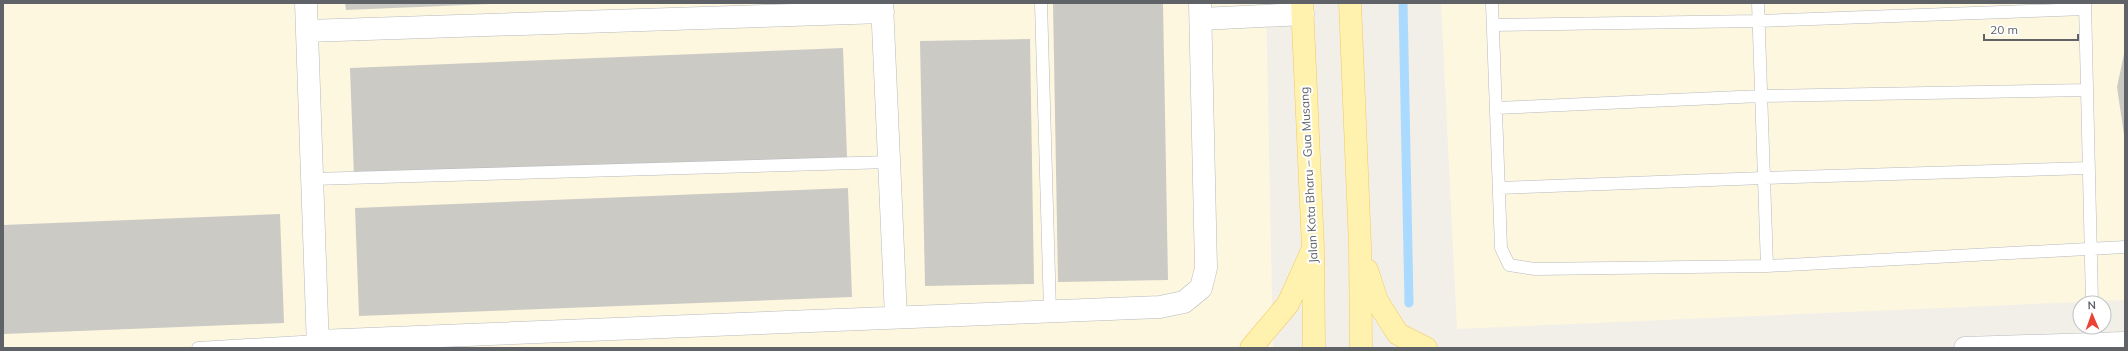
<svg xmlns="http://www.w3.org/2000/svg" width="2128" height="351" viewBox="0 0 2128 351" font-family="Mulish,sans-serif">
<style>
.commercial{fill:#fef7e0}
.lines{fill:none;stroke-linecap:round;stroke-linejoin:round}
.stream{stroke:#aadaff;stroke-width:9}
.building{fill:#cccac5}
.lane-casing{stroke:#b5b8bc;stroke-width:13}
.street-casing{stroke:#b5b8bc;stroke-width:23}
.secondary-casing{stroke:#b6babf;stroke-width:23}
.primary-casing{stroke:#f2c960;stroke-width:23}
.lane{stroke:#fff;stroke-width:12}
.street{stroke:#fff;stroke-width:22}
.secondary{stroke:#fff;stroke-width:22}
.primary{stroke:#fff2af;stroke-width:22}
.labels{text-anchor:middle;stroke-width:4;stroke-linejoin:round;paint-order:stroke}
.street-label{font-size:12px;fill:#5f6368;stroke:#fff}
</style>
<rect width="100%" height="100%" fill="#f1efe8"/>
<path class="commercial" d="M 3,3 L 1266,3 L 1273,348 L 3,348 Z
M 1441,3 L 2125,3 L 2125,300 L 1457,329 Z"/>
<g class="lines">
<path class="stream" d="M 1403,3 L 1409,303"/>
</g>
<path class="building" d="M 345,3 L 490,3 L 490,4 L 346,10 Z
M 1053,3 L 1163,3 L 1168,280 L 1058,282 Z
M 1030,39 L 1034,284 L 925,286 L 920,41 Z
M 843,48 L 847,157 L 354,177 L 350,68 Z
M 2124,54 L 2125,135 L 2124,135 L 2117,87 Z
M 848,188 L 852,297 L 359,316 L 355,208 Z
M 280,214 L 284,323 L 3,334 L 3,225 Z"/>
<g class="lines">
<defs>
<path id="lane" d="M 1041,3 L 1050,311
M 1492,3 L 1501,248 L 1509,265 L 1535,269 L 1767,266 L 2125,247
M 1758,3 L 1767,266
M 2085,3 L 2092,303
M 1493,25 L 1758,21 L 2085,9
M 1496,108 L 1761,96 L 2087,90
M 313,179 L 890,162
M 1499,188 L 1764,178 L 2089,168
M 2093,327 L 2093,345
M 198,348 L 318,341"/>
<path id="street" d="M 306,3 L 318,348
M 882,3 L 896,317
M 1201,19 L 1303,14
M 307,31 L 883,12
M 318,341 L 1160,307 L 1184,302 L 1201,288 L 1206,268 L 1200,3"/>
<path id="secondary" d="M 1965,348 L 2125,343"/>
<path id="primary" d="M 1302,3 L 1313,248 L 1314,348
M 1350,3 L 1360,246 L 1361,348
M 1367,270 L 1377,301 L 1398,334 L 1426,348
M 1251,348 L 1288,304 L 1311,253"/>
</defs>
<use href="#lane" class="lane-casing"/>
<use href="#street" class="street-casing"/>
<use href="#secondary" class="secondary-casing"/>
<use href="#primary" class="primary-casing"/>
<use href="#lane" class="lane"/>
<use href="#street" class="street"/>
<use href="#secondary" class="secondary"/>
<use href="#primary" class="primary"/>
</g>
<g class="labels">
<g class="street-label">
<text transform="translate(1309 175) rotate(-93)" y="4">Jalan Kota Bharu – Gua Musang</text>
</g>
</g>
<rect width="2128" height="351" fill="none" stroke="#5f6368" stroke-width="8"/>
<g transform="translate(2092 315) rotate(358)"><circle r="19" fill="#ffffff" stroke="#bfc1c3"/>
<path d="M0-3L7 15L0 10L-7 15Z" fill="#ea4335"/>
<text y="-6" font-size="11" font-weight="bold" text-anchor="middle" fill="#5f6368">N</text>
</g>
<path d="M1984 34v6h94v-6" fill="none" stroke="#5f6368" stroke-width="2"/>
<text x="1990" y="34" font-size="12" fill="#5f6368" stroke="#ffffff" stroke-width="3" paint-order="stroke">20 m</text>
</svg>
